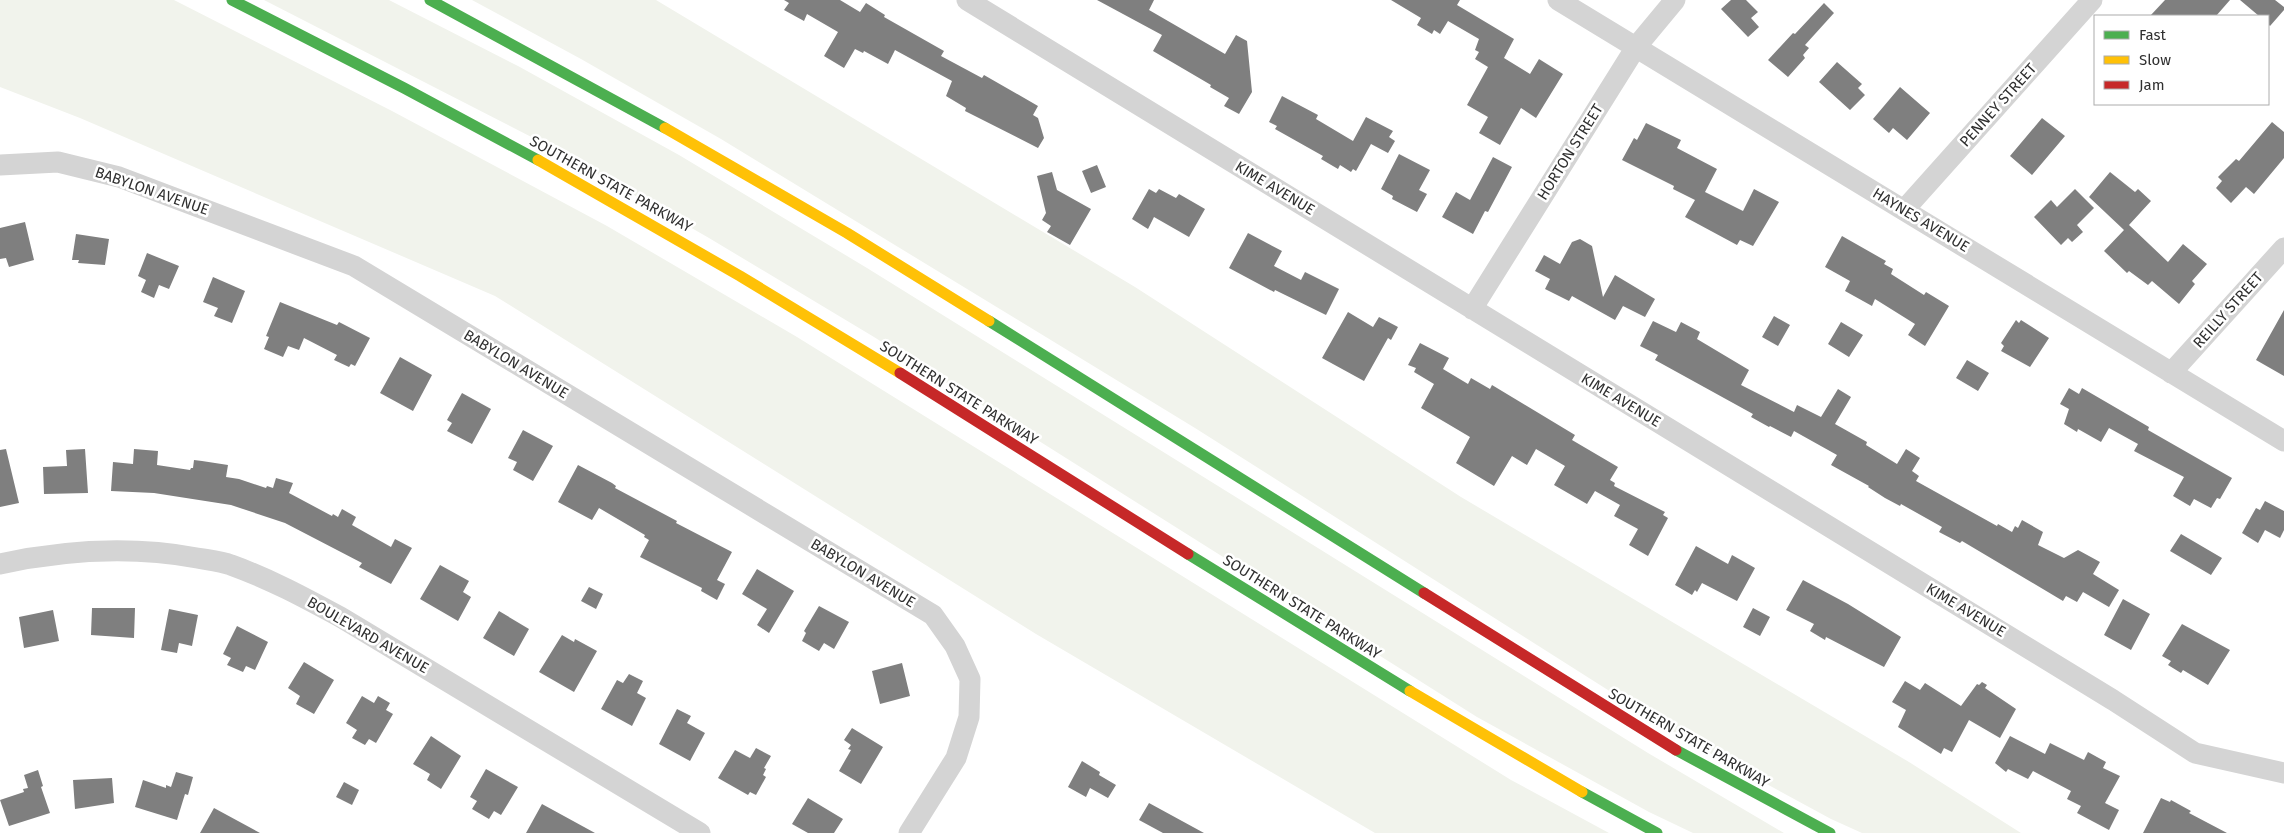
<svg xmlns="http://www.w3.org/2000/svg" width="2284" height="833" viewBox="0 0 2284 833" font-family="'Fira Sans',sans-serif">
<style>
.green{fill:#f1f3ec}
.building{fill:#7f7f7f}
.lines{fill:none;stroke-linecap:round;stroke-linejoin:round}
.street{stroke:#d4d4d4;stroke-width:21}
.fast{stroke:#4caf50;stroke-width:11}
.slow{stroke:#ffc107;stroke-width:11}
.jam{stroke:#c62828;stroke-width:11}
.labels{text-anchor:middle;stroke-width:5;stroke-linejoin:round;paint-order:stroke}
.street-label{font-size:15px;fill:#303030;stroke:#fff}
</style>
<rect width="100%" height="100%" fill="#fff"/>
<path class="green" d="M 0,0 L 174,0 L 392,111 L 607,226 L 797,337 L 1511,780 L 1609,833 L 1375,833 L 1036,634 L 495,296 L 80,118 L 0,87 Z
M 264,0 L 389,0 L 518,66 L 679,155 L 867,268 L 1648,753 L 1784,833 L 1693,833 L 1649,812 L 1477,717 L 874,337 L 709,238 L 545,144 Z
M 472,0 L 656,0 L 1135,287 L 1461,497 L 1909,762 L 2021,833 L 1862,833 L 1831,819 L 1693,744 L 1195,428 L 721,139 L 581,59 Z"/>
<path class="building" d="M 784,0 L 840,0 L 860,12 L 866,3 L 885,15 L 884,17 L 944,51 L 941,56 L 982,78 L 984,75 L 1038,106 L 1033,115 L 1038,118 L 1044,138 L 1038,148 L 965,111 L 966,108 L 946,96 L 952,81 L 895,50 L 888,64 L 864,51 L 863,53 L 855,49 L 844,68 L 824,56 L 838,32 L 807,14 L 804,21 L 784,10 L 789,3 Z
M 1097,0 L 1154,0 L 1149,10 L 1225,54 L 1236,35 L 1247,41 L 1252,92 L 1239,114 L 1224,106 L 1229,98 L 1210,87 L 1211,85 L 1153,51 L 1162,35 Z
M 1391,0 L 1460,0 L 1457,5 L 1514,39 L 1504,58 L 1530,74 L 1539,59 L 1563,74 L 1536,118 L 1521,108 L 1500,145 L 1479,133 L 1488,117 L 1467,105 L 1488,67 L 1475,59 L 1479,52 L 1475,50 L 1479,39 L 1448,21 L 1440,34 L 1434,30 L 1432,34 L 1417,25 L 1421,18 Z
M 1731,0 L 1746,0 L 1758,12 L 1751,18 L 1759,27 L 1748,37 L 1721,9 Z
M 2165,0 L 2230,0 L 2216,16 L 2150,16 Z
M 2240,0 L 2275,0 L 2284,7 L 2284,10 L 2270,26 L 2268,24 L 2268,16 L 2259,16 Z
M 1824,3 L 1834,13 L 1805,45 L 1809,48 L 1803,55 L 1805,58 L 1788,77 L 1768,60 L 1793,33 L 1795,34 Z
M 1837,62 L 1862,84 L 1858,88 L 1865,95 L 1850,110 L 1819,82 Z
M 1900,87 L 1930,113 L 1907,140 L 1893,128 L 1889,133 L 1873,119 Z
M 1282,96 L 1318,115 L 1316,119 L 1353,141 L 1366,117 L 1393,131 L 1389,137 L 1395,141 L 1388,153 L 1371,144 L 1356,171 L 1353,169 L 1351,172 L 1340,165 L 1338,169 L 1321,159 L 1323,156 L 1275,129 L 1277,126 L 1269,122 Z
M 2042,118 L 2065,136 L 2032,175 L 2010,156 Z
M 2272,122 L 2284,132 L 2284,158 L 2254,194 L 2246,187 L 2231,203 L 2216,188 L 2222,181 L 2218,177 L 2236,159 L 2239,161 Z
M 1646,123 L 1681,140 L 1677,148 L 1717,169 L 1705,192 L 1743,211 L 1754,189 L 1779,202 L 1753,246 L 1740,240 L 1737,245 L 1685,217 L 1695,200 L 1673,189 L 1674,186 L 1622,160 L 1634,138 L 1637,140 Z
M 1399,154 L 1430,170 L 1419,190 L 1427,194 L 1417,212 L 1392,199 L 1393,196 L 1381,189 Z
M 1493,157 L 1512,167 L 1488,212 L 1485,211 L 1473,234 L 1442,217 L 1456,192 L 1470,200 Z
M 1097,165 L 1106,187 L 1091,193 L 1082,171 Z
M 1052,172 L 1057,190 L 1091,209 L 1070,245 L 1047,232 L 1051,226 L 1042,220 L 1046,213 L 1037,176 Z
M 2110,172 L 2135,192 L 2138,189 L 2151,201 L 2129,225 L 2168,262 L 2183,244 L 2207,264 L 2192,281 L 2195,284 L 2179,304 L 2152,281 L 2148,285 L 2129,271 L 2127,273 L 2104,251 L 2124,230 L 2089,197 Z
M 1149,189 L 1156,193 L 1159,189 L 1176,198 L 1179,194 L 1205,209 L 1189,237 L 1154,217 L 1148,229 L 1132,219 Z
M 2075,189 L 2094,208 L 2077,225 L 2083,232 L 2072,242 L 2068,238 L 2061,245 L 2034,217 L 2051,200 L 2057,207 Z
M 25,222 L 34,260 L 9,267 L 6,258 L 0,259 L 0,228 Z
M 1248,233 L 1282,251 L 1274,266 L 1301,280 L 1305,272 L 1339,289 L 1326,315 L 1275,290 L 1274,292 L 1229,268 Z
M 76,234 L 109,239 L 105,265 L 78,263 L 79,260 L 72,260 Z
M 1842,236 L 1886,261 L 1884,264 L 1893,269 L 1891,274 L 1924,295 L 1926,292 L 1949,306 L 1925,346 L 1908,335 L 1915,324 L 1875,299 L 1872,306 L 1845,291 L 1850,281 L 1825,267 Z
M 1580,239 L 1592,246 L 1603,297 L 1615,275 L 1655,299 L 1645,317 L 1623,306 L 1615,320 L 1572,296 L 1569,301 L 1545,289 L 1550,279 L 1535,271 L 1544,255 L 1560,264 L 1572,242 Z
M 147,253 L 179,266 L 169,289 L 159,285 L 154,298 L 141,292 L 146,280 L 138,276 Z
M 213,277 L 245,291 L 232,323 L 214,316 L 218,308 L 203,302 Z
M 280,302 L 337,325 L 339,322 L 370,338 L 355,366 L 351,364 L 349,367 L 334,360 L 337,355 L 304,338 L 299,350 L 288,346 L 283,357 L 264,349 L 269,337 L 266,336 Z
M 2284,310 L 2284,376 L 2256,360 Z
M 1348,312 L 1373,327 L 1379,317 L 1398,327 L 1391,340 L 1388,338 L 1364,381 L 1322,358 Z
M 1774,316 L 1790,325 L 1778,346 L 1762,337 Z
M 2016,320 L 2019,323 L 2021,320 L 2049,338 L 2030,367 L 2001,351 L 2004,346 L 2001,343 Z
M 1653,321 L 1676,332 L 1681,322 L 1700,332 L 1697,339 L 1749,370 L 1741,385 L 1794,412 L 1797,405 L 1821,417 L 1838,389 L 1851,397 L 1835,424 L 1867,442 L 1866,445 L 1897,464 L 1906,449 L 1920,458 L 1912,471 L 1919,476 L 1916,481 L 1997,526 L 1998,524 L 2012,532 L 2015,526 L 2018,528 L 2022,520 L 2043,532 L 2038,545 L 2064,558 L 2078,550 L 2100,562 L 2093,574 L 2119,590 L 2109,607 L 2083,592 L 2077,602 L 2066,596 L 2063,601 L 1962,541 L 1960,543 L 1939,532 L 1942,527 L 1901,504 L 1900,506 L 1885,498 L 1868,487 L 1869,486 L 1831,465 L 1837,455 L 1794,431 L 1791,437 L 1770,426 L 1769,427 L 1751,417 L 1753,414 L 1655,360 L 1658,355 L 1640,346 Z
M 1841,322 L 1863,335 L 1849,357 L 1828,344 Z
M 1420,343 L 1449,358 L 1443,369 L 1468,384 L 1471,378 L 1490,389 L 1492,385 L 1575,435 L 1572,440 L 1618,467 L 1610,480 L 1615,483 L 1614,486 L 1665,512 L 1663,515 L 1668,518 L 1648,556 L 1629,545 L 1638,529 L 1614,516 L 1620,505 L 1595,491 L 1587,504 L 1554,485 L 1565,466 L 1536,449 L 1527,465 L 1512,456 L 1494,486 L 1456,463 L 1470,437 L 1421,408 L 1434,384 L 1414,372 L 1416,368 L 1408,365 Z
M 400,357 L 432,375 L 413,411 L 380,393 Z
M 1967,360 L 1989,373 L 1978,391 L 1956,378 Z
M 2069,388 L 2079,394 L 2082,388 L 2149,427 L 2148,430 L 2232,478 L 2220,499 L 2217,498 L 2211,508 L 2194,499 L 2190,506 L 2173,496 L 2184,477 L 2134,451 L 2138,444 L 2109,428 L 2101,442 L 2078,429 L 2077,432 L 2064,424 L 2069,409 L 2060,404 Z
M 462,393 L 491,409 L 472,444 L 447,431 L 452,423 L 447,420 Z
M 523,430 L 553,446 L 533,481 L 513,470 L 517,462 L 508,458 Z
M 6,449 L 19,503 L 0,507 L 0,450 Z
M 85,449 L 88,493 L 44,494 L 43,467 L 67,466 L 66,450 Z
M 134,449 L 158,451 L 157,465 L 190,470 L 191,468 L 193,468 L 194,460 L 202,461 L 228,465 L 226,477 L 239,479 L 266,488 L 267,486 L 273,488 L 276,478 L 293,483 L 289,493 L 332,516 L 333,514 L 338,517 L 342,509 L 356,517 L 352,525 L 391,547 L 395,539 L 412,548 L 391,584 L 359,567 L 362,563 L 285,523 L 231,505 L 154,493 L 111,491 L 113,462 L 133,464 Z
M 578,465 L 612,483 L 616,486 L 615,488 L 677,521 L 676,523 L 732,552 L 717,580 L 725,584 L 717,600 L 701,591 L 702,588 L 640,557 L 649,540 L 644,537 L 645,535 L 599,508 L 592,520 L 558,502 Z
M 2265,501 L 2284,511 L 2284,530 L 2280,538 L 2265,530 L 2258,543 L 2242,533 L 2256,508 L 2260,510 Z
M 2181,534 L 2222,558 L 2211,575 L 2170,551 Z
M 1696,546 L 1728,564 L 1732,555 L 1755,568 L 1737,601 L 1702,583 L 1697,592 L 1695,590 L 1692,595 L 1675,585 Z
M 440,565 L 469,581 L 463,592 L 471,597 L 458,621 L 420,599 Z
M 757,569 L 794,591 L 769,633 L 757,625 L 767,609 L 742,594 Z
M 1803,580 L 1848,604 L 1901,637 L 1884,667 L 1826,637 L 1825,640 L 1810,631 L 1814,624 L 1786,610 Z
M 589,587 L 603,594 L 596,609 L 581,601 Z
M 2123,599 L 2150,614 L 2131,650 L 2104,635 Z
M 819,606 L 849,622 L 834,649 L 824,643 L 819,651 L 802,641 L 806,633 L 804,631 Z
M 92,608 L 135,608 L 134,638 L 91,635 Z
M 1753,608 L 1770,617 L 1760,636 L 1743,627 Z
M 169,609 L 198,615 L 192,646 L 179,643 L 177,653 L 161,650 Z
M 53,610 L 59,641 L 24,648 L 19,617 Z
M 499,611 L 529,629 L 514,656 L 483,638 Z
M 2182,624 L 2230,650 L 2208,685 L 2183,670 L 2181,673 L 2168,665 L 2171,661 L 2162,656 Z
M 237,626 L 268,642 L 255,670 L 246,666 L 243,672 L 227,665 L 231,658 L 223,654 Z
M 562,635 L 574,642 L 575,639 L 597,651 L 574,692 L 539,672 Z
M 304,662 L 334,680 L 314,714 L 296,704 L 300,696 L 288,688 Z
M 902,663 L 910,696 L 880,704 L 872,671 Z
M 629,674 L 643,681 L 637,693 L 646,698 L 632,726 L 601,709 L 617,680 L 623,683 Z
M 1905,681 L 1920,690 L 1925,683 L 1961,706 L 1977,684 L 1979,685 L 1982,682 L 1987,685 L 1985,688 L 2016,709 L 2000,738 L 1969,720 L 1952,752 L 1944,748 L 1941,754 L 1898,727 L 1906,710 L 1892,702 Z
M 362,696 L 374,703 L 378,696 L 390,703 L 386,710 L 393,714 L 376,743 L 369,739 L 365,745 L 352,738 L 357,730 L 346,723 Z
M 677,709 L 691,716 L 687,723 L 705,733 L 690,761 L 659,744 Z
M 852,728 L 883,747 L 861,784 L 839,771 L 851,750 L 848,749 L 851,745 L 844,740 Z
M 431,736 L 461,756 L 441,789 L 427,780 L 430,774 L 413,764 Z
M 2010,736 L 2045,754 L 2050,743 L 2084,760 L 2088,752 L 2106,762 L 2103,768 L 2120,776 L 2105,803 L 2119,810 L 2109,830 L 2077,813 L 2081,806 L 2067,799 L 2071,791 L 2033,771 L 2028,779 L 2008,769 L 2006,772 L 1995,763 Z
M 756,748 L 771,756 L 764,768 L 766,769 L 763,775 L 766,777 L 756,795 L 750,792 L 748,795 L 718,778 L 735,750 L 750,758 Z
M 1082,761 L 1100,772 L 1099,775 L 1116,785 L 1108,798 L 1090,788 L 1086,797 L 1068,787 Z
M 486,769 L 518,787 L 501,815 L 494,811 L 489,819 L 472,809 L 477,801 L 470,797 Z
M 38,770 L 43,786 L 41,787 L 50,813 L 9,826 L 0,800 L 24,792 L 23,789 L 28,788 L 24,775 Z
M 176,772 L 193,777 L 188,795 L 185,794 L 177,820 L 135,807 L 143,780 L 166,788 L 166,785 L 171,787 Z
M 112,778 L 114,803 L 75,809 L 73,780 Z
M 344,782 L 359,790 L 352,805 L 336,797 Z
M 808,798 L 843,819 L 834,833 L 808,833 L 792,824 Z
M 2161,798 L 2170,802 L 2171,800 L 2191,811 L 2189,813 L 2227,833 L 2143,833 Z
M 1149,803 L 1204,833 L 1163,833 L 1139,820 Z
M 542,804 L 595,833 L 526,833 Z
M 214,808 L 260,833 L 200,833 Z"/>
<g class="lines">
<path class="street" d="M 967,0 L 2113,700 L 2195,753 L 2284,773
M 1558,0 L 2284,441
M 0,165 L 58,162 L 119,177 L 354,266 L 933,615 L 955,646 L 970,679 L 969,717 L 956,758 L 909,833
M 1904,210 L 2092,0
M 1472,309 L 1636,47 L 1675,0
M 2171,373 L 2284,248
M 0,564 C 65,550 132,546 197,558 C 208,560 221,561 231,565 C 270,579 305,598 342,618 L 700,833"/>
<path class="fast" d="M 232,0 L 404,88 L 538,160
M 430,0 L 665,128
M 989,321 L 1424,593
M 1188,554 L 1410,691
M 1676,750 L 1830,833
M 1582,792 L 1657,833"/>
<path class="slow" d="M 665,128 L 847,233 L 989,321
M 538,160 L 740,276 L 900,373
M 1410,691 L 1582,792"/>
<path class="jam" d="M 900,373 L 1188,554
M 1424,593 L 1676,750"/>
</g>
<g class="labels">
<g class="street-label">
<text transform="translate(1998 105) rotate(-48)" y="5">PENNEY STREET</text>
<text transform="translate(1570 152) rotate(-58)" y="5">HORTON STREET</text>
<text transform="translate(611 184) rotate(29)" y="5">SOUTHERN STATE PARKWAY</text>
<text transform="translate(1275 188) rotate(31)" y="5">KIME AVENUE</text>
<text transform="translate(152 191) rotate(19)" y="5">BABYLON AVENUE</text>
<text transform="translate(1921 220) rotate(31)" y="5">HAYNES AVENUE</text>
<text transform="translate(2228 310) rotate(-48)" y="5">REILLY STREET</text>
<text transform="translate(516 364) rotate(31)" y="5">BABYLON AVENUE</text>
<text transform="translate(959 393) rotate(32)" y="5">SOUTHERN STATE PARKWAY</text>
<text transform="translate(1621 400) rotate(31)" y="5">KIME AVENUE</text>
<text transform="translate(863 573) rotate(31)" y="5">BABYLON AVENUE</text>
<text transform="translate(1302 607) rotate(32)" y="5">SOUTHERN STATE PARKWAY</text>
<text transform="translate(1966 610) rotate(31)" y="5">KIME AVENUE</text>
<text transform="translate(368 635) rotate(30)" y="5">BOULEVARD AVENUE</text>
<text transform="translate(1689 738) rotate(30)" y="5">SOUTHERN STATE PARKWAY</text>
</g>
</g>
<rect x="2094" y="15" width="175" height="90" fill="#ffffff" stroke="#acacac"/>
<rect x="2104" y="31" width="25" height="8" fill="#4caf50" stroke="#acacac"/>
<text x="2139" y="40" font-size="15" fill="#303030">Fast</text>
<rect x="2104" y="56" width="25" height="8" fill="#ffc107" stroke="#acacac"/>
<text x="2139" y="65" font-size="15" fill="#303030">Slow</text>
<rect x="2104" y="81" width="25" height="8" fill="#c62828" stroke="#acacac"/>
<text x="2139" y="90" font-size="15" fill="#303030">Jam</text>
</svg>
